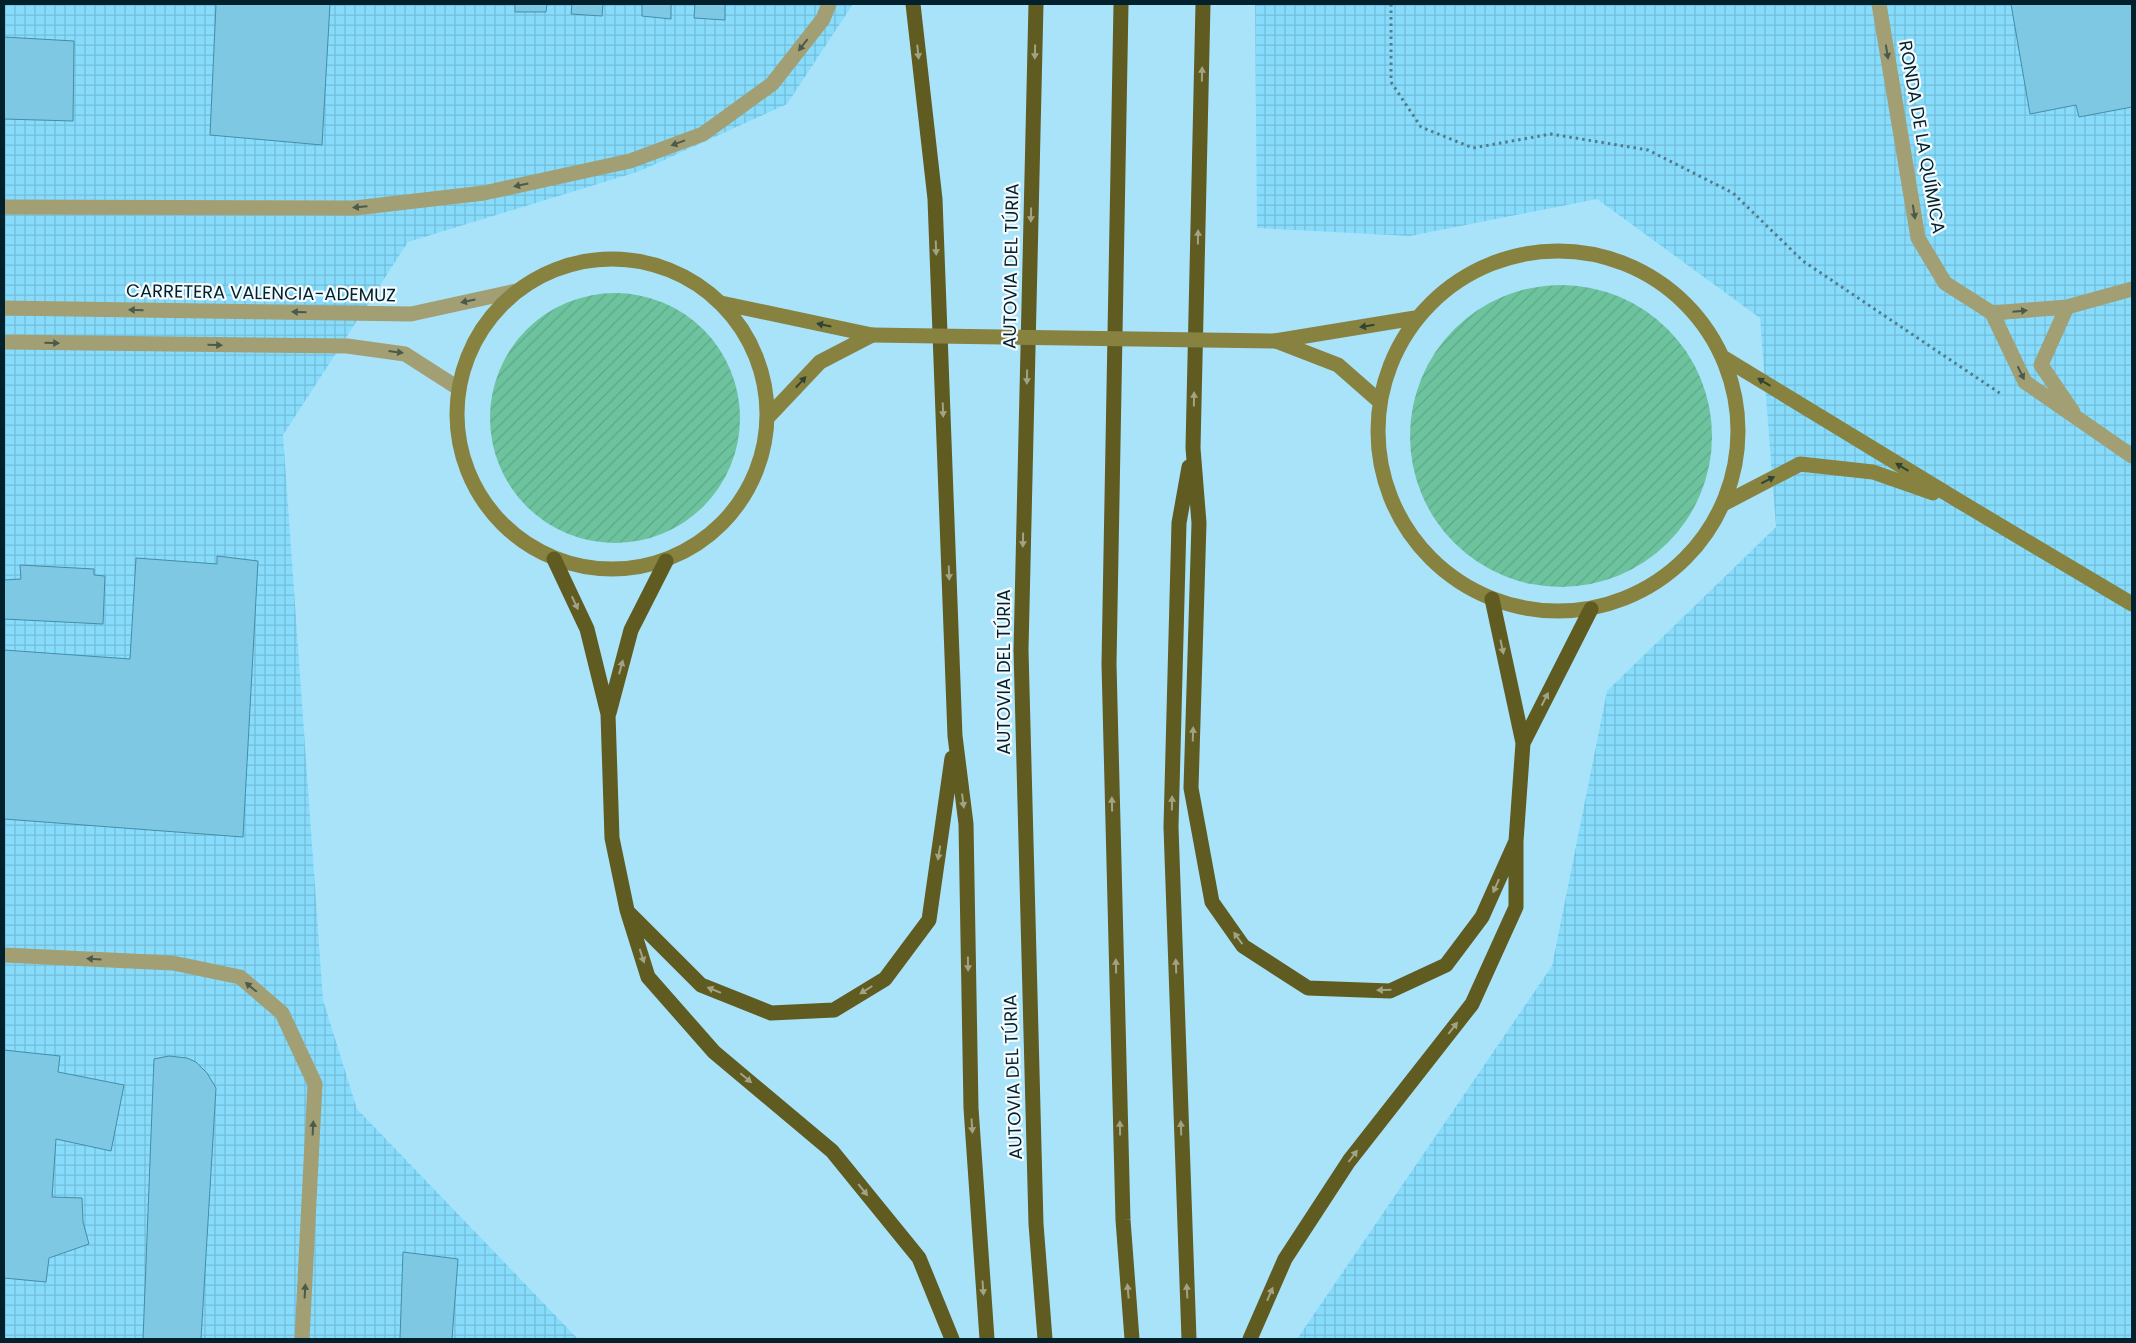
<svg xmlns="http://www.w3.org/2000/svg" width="2136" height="1343" viewBox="0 0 2136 1343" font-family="Poppins,sans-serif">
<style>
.industrial{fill:url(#industrial-grid)}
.garden{fill:url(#garden-furrows)}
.building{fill:#7ec8e4;stroke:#438da8}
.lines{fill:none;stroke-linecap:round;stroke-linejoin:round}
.path{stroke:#4f7b8b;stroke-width:3;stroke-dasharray:2.5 4;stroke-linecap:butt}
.lane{stroke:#a29f74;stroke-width:15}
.street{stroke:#a29f74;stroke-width:15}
.secondary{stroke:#878240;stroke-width:15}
.highway{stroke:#5f5b21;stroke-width:15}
.secondary-bridge{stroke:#878240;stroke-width:15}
.oneway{fill:#4a5a4c}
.oneway2{fill:#a2a384}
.oneway3{fill:#314333}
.labels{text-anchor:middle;stroke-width:4.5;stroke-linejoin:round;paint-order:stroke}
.street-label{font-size:18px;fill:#02212c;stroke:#f4fbfe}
</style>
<defs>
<pattern id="industrial-grid" width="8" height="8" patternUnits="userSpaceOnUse" patternTransform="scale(1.25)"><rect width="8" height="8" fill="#87dcfc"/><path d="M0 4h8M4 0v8" fill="none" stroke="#73bcd8"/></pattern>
<pattern id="garden-furrows" width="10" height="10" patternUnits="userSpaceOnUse" patternTransform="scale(1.25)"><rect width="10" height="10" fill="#6dc39e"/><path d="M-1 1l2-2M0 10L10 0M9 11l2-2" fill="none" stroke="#5da788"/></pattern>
</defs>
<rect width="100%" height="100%" fill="#a9e3fa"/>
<path class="industrial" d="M 4,4 L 853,4 L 787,104 L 640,171 L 408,242 L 283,435 L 323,1000 L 357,1109 L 578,1339 L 4,1339 Z
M 1255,4 L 2132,4 L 2132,1339 L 1297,1339 L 1552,966 L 1607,691 L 1776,527 L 1760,318 L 1597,199 L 1410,236 L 1257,228 Z"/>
<path class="garden" d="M1410 436a151 151 0 1 1 302 0a151 151 0 1 1-302 0Z
M490 418a125 125 0 1 1 250 0a125 125 0 1 1-250 0Z"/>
<path class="building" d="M 216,4 L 330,4 L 322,145 L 210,135 Z
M 515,4 L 547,4 L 546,12 L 515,12 Z
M 572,4 L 603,4 L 602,16 L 571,14 Z
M 642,4 L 671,4 L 671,19 L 642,16 Z
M 692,4 L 725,4 L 725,20 L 694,18 L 695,4 Z
M 2011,4 L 2132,4 L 2132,107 L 2079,117 L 2076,105 L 2030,114 Z
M 4,37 L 74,41 L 73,121 L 4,119 Z
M 217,556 L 258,561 L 243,837 L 4,819 L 4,650 L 130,659 L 136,558 L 217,564 Z
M 20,565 L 94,569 L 94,575 L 105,576 L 103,624 L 4,619 L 4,580 L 21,579 Z
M 4,1050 L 60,1056 L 58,1072 L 124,1085 L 111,1151 L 56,1139 L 52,1197 L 82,1198 L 83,1222 L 89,1244 L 49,1258 L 46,1282 L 4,1278 Z
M 169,1056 L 187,1058 L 196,1062 L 207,1073 L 216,1088 L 201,1339 L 143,1339 L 154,1059 Z
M 403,1252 L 458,1259 L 452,1339 L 400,1339 Z"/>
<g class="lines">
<path class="path" d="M 1391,4 L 1391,82 L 1421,127 L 1473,148 L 1551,134 L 1648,150 L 1733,193 L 1803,261 L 2001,394"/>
<path class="lane" d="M 4,207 L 355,208 L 484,193 L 630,161 L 703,134 L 772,84 L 823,19 L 829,4"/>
<path class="street" d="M 1879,4 L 1918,238 L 1945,283 L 1992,313 L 2067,307 L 2132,289
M 2067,307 L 2041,365 L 2073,412
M 4,308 L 411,314 L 516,291
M 1992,313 L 2025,382 L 2132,456
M 4,342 L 347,346 L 405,354 L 458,388
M 4,955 L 173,963 L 240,977 L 282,1013 L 315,1084 L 302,1339"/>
<path class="secondary" d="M1378 431a180 180 0 1 1 360 0a180 180 0 1 1-360 0Z
M457 414a155 155 0 1 1 310 0a155 155 0 1 1-310 0Z
M 721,303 L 872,335
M 1275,341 L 1415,318
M 1276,341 L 1338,365 L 1379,401
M 1724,358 L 1959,501 L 2132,604
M 768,417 L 820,362 L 872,335
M 1725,503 L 1800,464 L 1873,472 L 1933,493"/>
<path class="highway" d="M 913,4 L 935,199 L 955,736 L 966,824 L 971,1108 L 987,1339
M 1036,4 L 1021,650 L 1036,1224 L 1045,1339
M 1121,4 L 1109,664 L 1123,1220 L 1132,1339
M 1203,4 L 1193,448 L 1199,523 L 1191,788 L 1212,902 L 1243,946 L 1308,988 L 1390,991 L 1446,965 L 1482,917 L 1516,841
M 1189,467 L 1179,523 L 1171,827 L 1189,1339
M 554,559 L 587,629 L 608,714 L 612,838 L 627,910 L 648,977 L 714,1052 L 832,1151 L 919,1258 L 952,1339
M 609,713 L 631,630 L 666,561
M 1523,743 L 1591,609
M 629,913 L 701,985 L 771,1013 L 834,1010 L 885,979 L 929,920 L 952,758
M 1250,1339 L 1285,1259 L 1349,1161 L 1472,1004 L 1516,907 L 1516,841 L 1523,743 L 1492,599"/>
<path class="secondary-bridge" d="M 872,335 L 1275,341"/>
</g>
<defs><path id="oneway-solid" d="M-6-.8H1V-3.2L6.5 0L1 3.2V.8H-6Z" transform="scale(1.25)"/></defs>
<g class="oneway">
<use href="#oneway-solid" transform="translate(803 45) rotate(128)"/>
<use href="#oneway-solid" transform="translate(1887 52) rotate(81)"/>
<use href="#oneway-solid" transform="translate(678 143) rotate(160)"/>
<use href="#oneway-solid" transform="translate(521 185) rotate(168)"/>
<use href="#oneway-solid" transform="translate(360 207) rotate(175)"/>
<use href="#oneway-solid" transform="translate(1914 212) rotate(81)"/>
<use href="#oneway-solid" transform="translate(468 301) rotate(168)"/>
<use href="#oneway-solid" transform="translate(136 310) rotate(-179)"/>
<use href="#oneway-solid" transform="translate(2020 311) rotate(-5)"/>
<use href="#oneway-solid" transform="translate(299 312) rotate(-179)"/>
<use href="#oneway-solid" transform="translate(52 343) rotate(1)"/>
<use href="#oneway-solid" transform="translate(215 345) rotate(1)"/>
<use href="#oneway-solid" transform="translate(396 352) rotate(7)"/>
<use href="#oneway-solid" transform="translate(2021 373) rotate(64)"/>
<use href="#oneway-solid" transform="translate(94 959) rotate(-177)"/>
<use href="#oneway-solid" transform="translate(251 987) rotate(-140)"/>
<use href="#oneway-solid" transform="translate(313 1128) rotate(-87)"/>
<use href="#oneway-solid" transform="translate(305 1291) rotate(-87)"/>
</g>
<g class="oneway2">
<use href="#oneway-solid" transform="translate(918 52) rotate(84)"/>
<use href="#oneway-solid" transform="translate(1035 52) rotate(91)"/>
<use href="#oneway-solid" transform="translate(1202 74) rotate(-89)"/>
<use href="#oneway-solid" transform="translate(1031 215) rotate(91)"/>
<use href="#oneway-solid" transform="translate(1198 237) rotate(-89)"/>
<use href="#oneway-solid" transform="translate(936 248) rotate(88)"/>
<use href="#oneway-solid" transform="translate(1027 377) rotate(91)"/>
<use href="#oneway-solid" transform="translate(1194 399) rotate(-89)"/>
<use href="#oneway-solid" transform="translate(943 410) rotate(88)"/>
<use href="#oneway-solid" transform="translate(1023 540) rotate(91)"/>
<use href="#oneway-solid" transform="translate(949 573) rotate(88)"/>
<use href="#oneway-solid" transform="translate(575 603) rotate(65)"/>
<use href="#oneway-solid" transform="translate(1502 647) rotate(78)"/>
<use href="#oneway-solid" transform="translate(621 667) rotate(-75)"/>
<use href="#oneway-solid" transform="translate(1545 699) rotate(-63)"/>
<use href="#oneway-solid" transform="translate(1193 734) rotate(-88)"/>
<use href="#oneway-solid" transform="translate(963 801) rotate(83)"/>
<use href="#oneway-solid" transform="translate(1172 803) rotate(-89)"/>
<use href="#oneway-solid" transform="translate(1112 804) rotate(-91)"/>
<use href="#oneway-solid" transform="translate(939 853) rotate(99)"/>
<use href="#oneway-solid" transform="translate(1496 886) rotate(114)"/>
<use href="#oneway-solid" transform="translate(1238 938) rotate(-126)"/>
<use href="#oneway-solid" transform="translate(642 956) rotate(72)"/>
<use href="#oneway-solid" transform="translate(968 964) rotate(89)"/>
<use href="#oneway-solid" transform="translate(1116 966) rotate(-91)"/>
<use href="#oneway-solid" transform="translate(1176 966) rotate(-92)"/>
<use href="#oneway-solid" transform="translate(714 990) rotate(-158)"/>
<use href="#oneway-solid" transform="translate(866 990) rotate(148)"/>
<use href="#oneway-solid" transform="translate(1384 990) rotate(178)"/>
<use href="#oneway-solid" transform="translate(1453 1028) rotate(-52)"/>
<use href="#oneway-solid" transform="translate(746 1078) rotate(40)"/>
<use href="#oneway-solid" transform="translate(972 1126) rotate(86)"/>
<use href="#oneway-solid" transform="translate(1120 1128) rotate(-91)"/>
<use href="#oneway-solid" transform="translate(1181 1128) rotate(-92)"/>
<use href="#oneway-solid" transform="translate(1353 1156) rotate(-53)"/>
<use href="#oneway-solid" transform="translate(863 1190) rotate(51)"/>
<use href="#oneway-solid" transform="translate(983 1288) rotate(86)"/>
<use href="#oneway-solid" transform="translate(1128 1291) rotate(-95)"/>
<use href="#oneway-solid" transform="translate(1187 1291) rotate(-93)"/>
<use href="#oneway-solid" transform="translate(1270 1294) rotate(-67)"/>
</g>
<g class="oneway3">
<use href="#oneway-solid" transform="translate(824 325) rotate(-168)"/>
<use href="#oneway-solid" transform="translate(1367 326) rotate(171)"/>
<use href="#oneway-solid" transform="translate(801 382) rotate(-47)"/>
<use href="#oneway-solid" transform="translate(1764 382) rotate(-149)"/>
<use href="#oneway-solid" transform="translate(1902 467) rotate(-149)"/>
<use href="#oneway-solid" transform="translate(1768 480) rotate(-27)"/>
</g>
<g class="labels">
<g class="street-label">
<text transform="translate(1922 137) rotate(80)" y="6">RONDA DE LA QUÍMICA</text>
<text transform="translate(1011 266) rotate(-89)" y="6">AUTOVIA DEL TÚRIA</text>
<text transform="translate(261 293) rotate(1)" y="6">CARRETERA VALENCIA-ADEMUZ</text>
<text transform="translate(1004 672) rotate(-90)" y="6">AUTOVIA DEL TÚRIA</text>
<text transform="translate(1013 1077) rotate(-92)" y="6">AUTOVIA DEL TÚRIA</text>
</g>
</g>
<rect width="2136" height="1343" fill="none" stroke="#02212c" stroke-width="10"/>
</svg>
